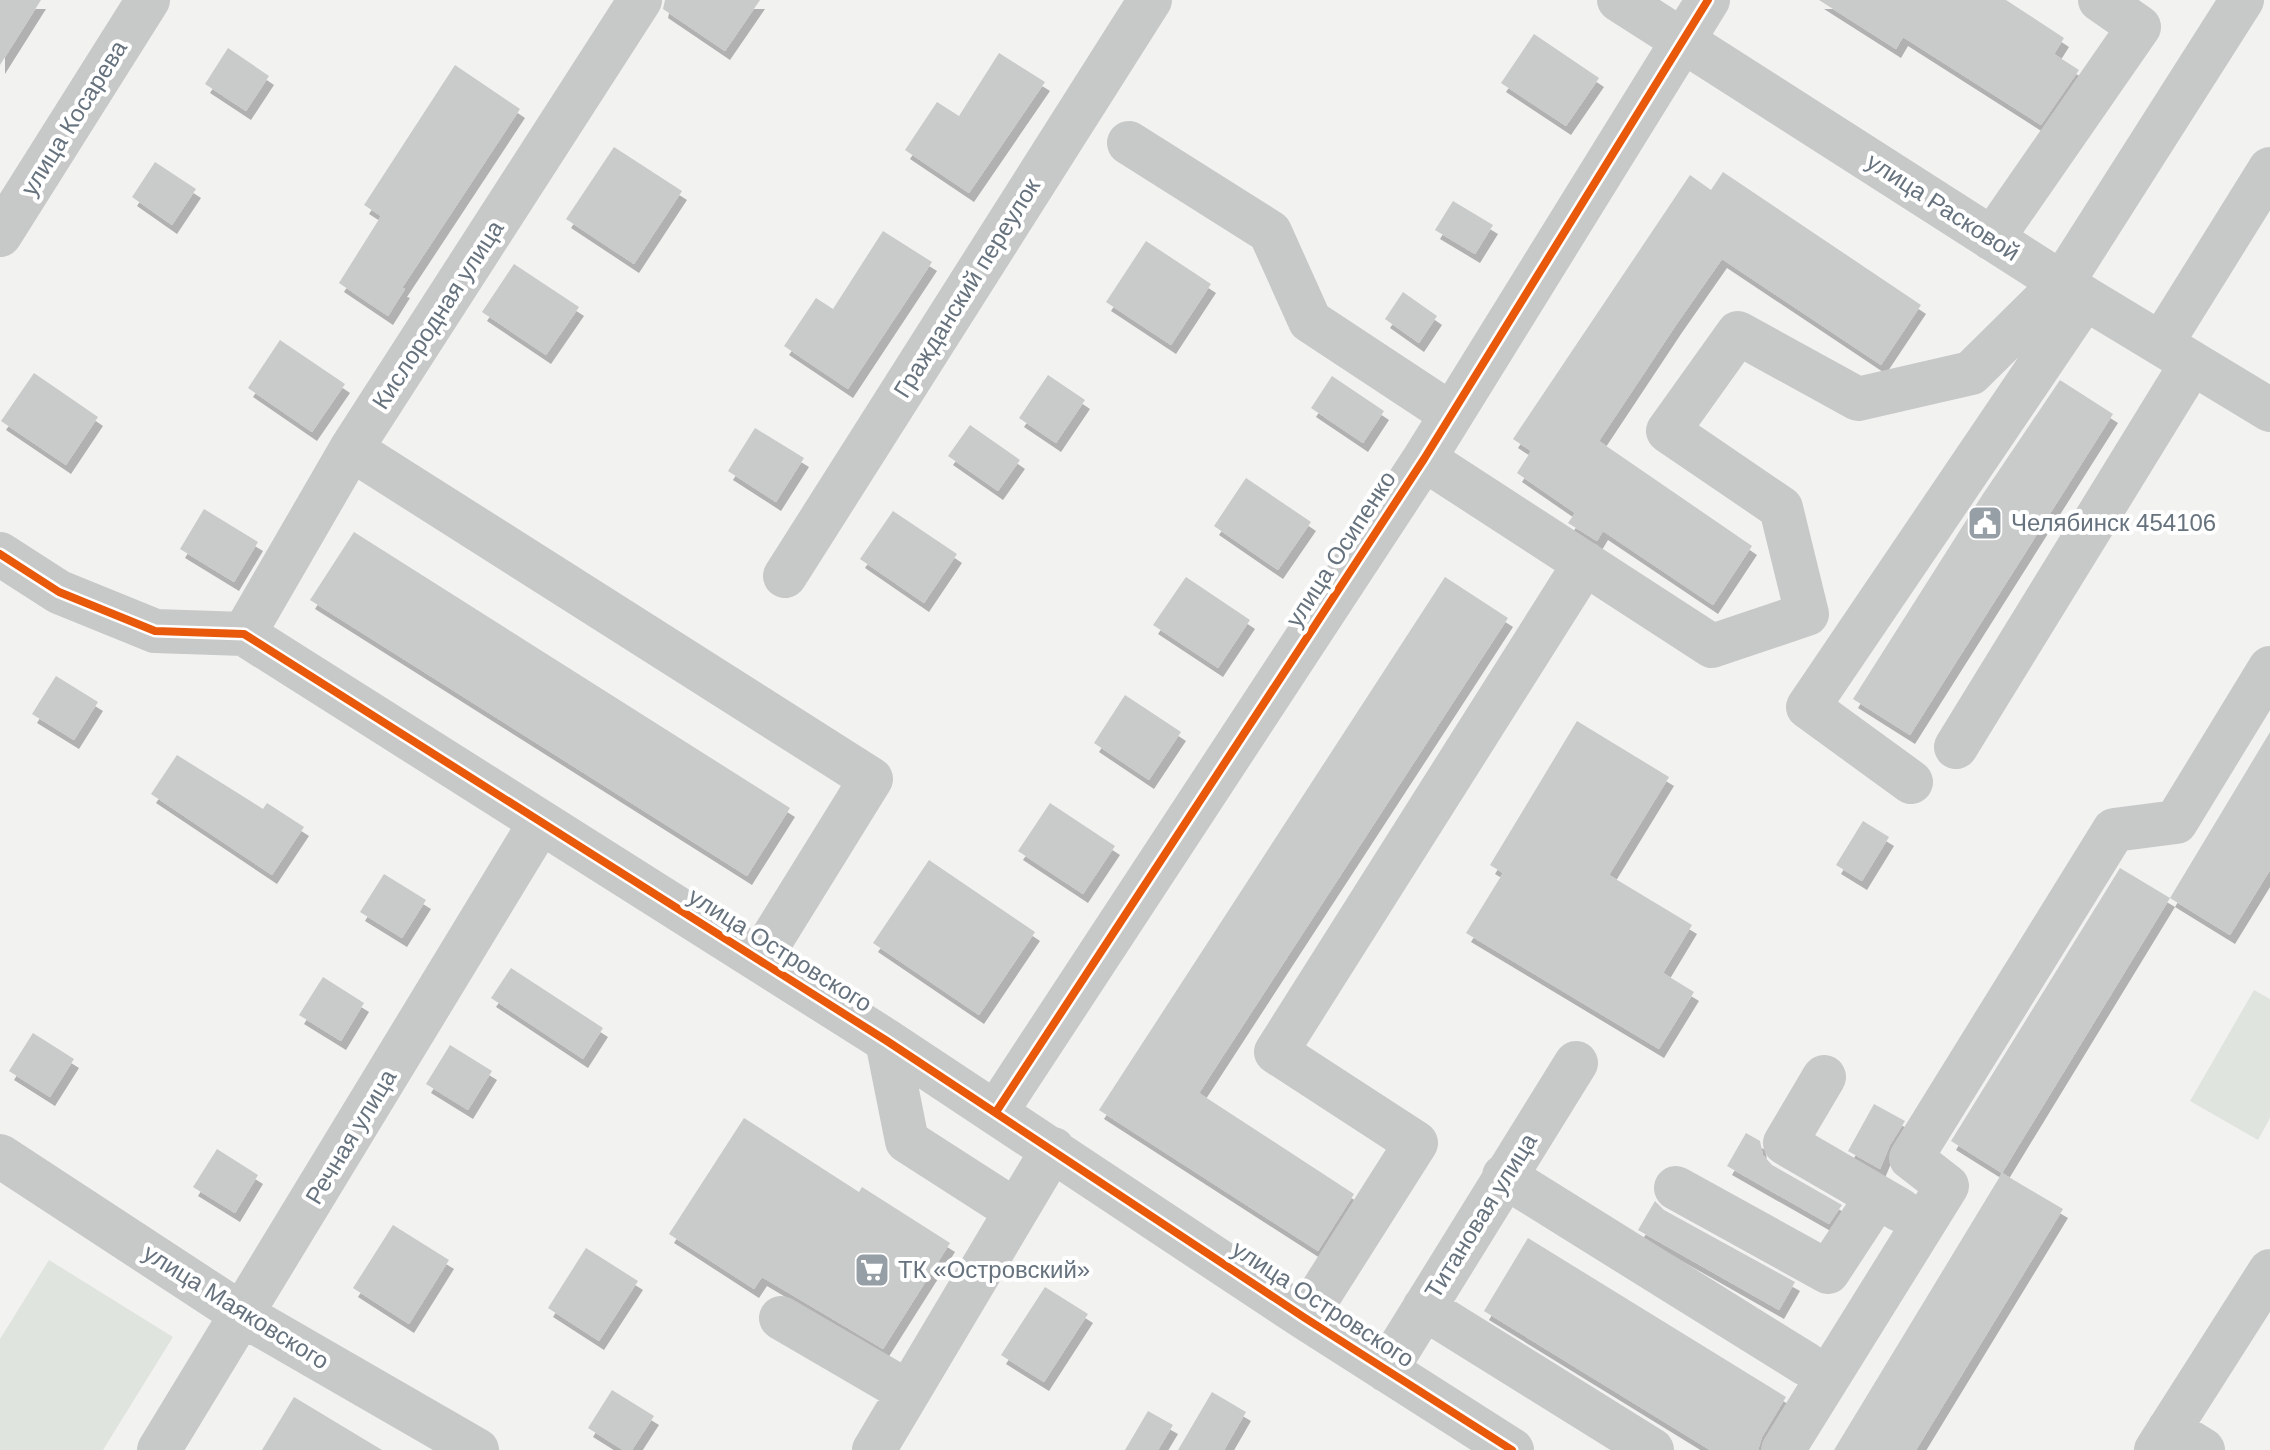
<svg xmlns="http://www.w3.org/2000/svg" width="2270" height="1450" viewBox="0 0 2270 1450" font-family="Arial,sans-serif">
<style>
.green{fill:#e0e4df}
.building{fill:#c9caca;filter:url(#shadow)}
.lines{fill:none;stroke-linecap:round;stroke-linejoin:round}
.minor{stroke:#c7c8c8;stroke-width:44}
.cycleway-casing{stroke:#fff;stroke-width:13}
.cycleway{stroke:#e8590c;stroke-width:8}
.labels{text-anchor:middle;stroke-width:8;stroke-linejoin:round;paint-order:stroke}
.street-label{font-size:24px;fill:#66727d;stroke:#fff}
.poi-label{font-size:24px;fill:#66727d;stroke:#fff;text-anchor:start}
</style>
<defs>
<filter id="shadow"><feDropShadow dx="5" dy="9" stdDeviation="0" flood-color="#0004"/></filter>
</defs>
<rect width="100%" height="100%" fill="#f2f2f1"/>
<path class="green" d="M 2254,990 L 2270,999 L 2270,1118 L 2258,1140 L 2190,1101 Z
M 49,1260 L 173,1337 L 103,1450 L 0,1450 L 0,1339 Z"/>
<path class="building" d="M 0,0 L 41,0 L 0,65 Z
M 665,0 L 760,0 L 725,51 L 663,9 Z
M 1819,0 L 2006,0 L 2064,38 L 2054,54 L 2079,70 L 2041,125 L 1903,37 L 1896,49 Z
M 1534,34 L 1599,78 L 1566,126 L 1501,83 Z
M 228,48 L 269,76 L 246,111 L 205,84 Z
M 999,53 L 1045,82 L 969,193 L 905,150 L 937,102 L 959,116 Z
M 455,65 L 520,109 L 402,288 L 405,289 L 388,316 L 339,283 L 381,216 L 364,205 Z
M 614,147 L 682,191 L 634,264 L 566,219 Z
M 155,162 L 196,189 L 172,225 L 132,197 Z
M 1723,172 L 1921,305 L 1881,365 L 1722,259 L 1676,325 L 1599,441 L 1752,546 L 1713,605 L 1603,531 L 1597,541 L 1568,523 L 1575,513 L 1517,473 L 1531,451 L 1513,439 L 1690,175 L 1711,190 Z
M 1453,201 L 1493,225 L 1475,254 L 1435,230 Z
M 883,231 L 932,262 L 848,389 L 784,346 L 816,298 L 833,309 Z
M 1146,241 L 1211,284 L 1171,345 L 1106,302 Z
M 514,264 L 579,307 L 546,355 L 482,312 Z
M 1403,292 L 1437,316 L 1419,343 L 1385,319 Z
M 280,340 L 345,384 L 312,432 L 248,388 Z
M 34,373 L 98,417 L 66,465 L 1,421 Z
M 1048,375 L 1085,400 L 1056,443 L 1019,418 Z
M 1332,376 L 1384,411 L 1363,443 L 1311,408 Z
M 2060,380 L 2113,414 L 1910,735 L 1853,699 L 1983,494 Z
M 970,425 L 1020,460 L 998,491 L 948,456 Z
M 755,428 L 804,458 L 776,502 L 728,471 Z
M 1246,478 L 1311,522 L 1278,570 L 1214,526 Z
M 204,509 L 258,542 L 234,582 L 180,549 Z
M 893,511 L 957,554 L 924,603 L 860,559 Z
M 354,532 L 790,808 L 747,876 L 310,600 Z
M 1186,577 L 1250,620 L 1218,668 L 1153,625 Z
M 1445,577 L 1508,618 L 1199,1093 L 1354,1194 L 1318,1251 L 1099,1110 Z
M 56,676 L 98,702 L 74,740 L 32,714 Z
M 1125,695 L 1181,732 L 1149,780 L 1094,743 Z
M 1577,721 L 1669,777 L 1609,875 L 1692,925 L 1663,973 L 1694,992 L 1659,1049 L 1466,933 L 1503,873 L 1490,865 Z
M 2270,732 L 2270,870 L 2230,935 L 2170,898 Z
M 177,755 L 263,809 L 267,803 L 304,827 L 272,875 L 151,794 Z
M 1050,803 L 1115,846 L 1083,894 L 1018,851 Z
M 1863,821 L 1889,837 L 1862,881 L 1836,865 Z
M 929,860 L 1035,932 L 979,1015 L 873,943 Z
M 2120,868 L 2170,898 L 2002,1173 L 1951,1141 Z
M 384,874 L 426,900 L 402,938 L 360,912 Z
M 511,968 L 603,1028 L 583,1059 L 491,998 Z
M 323,977 L 364,1003 L 341,1041 L 299,1015 Z
M 33,1033 L 74,1059 L 50,1097 L 9,1071 Z
M 450,1045 L 492,1071 L 468,1110 L 426,1084 Z
M 1874,1104 L 1905,1121 L 1890,1145 L 1880,1169 L 1848,1151 Z
M 744,1118 L 859,1192 L 862,1187 L 950,1243 L 883,1349 L 762,1277 L 754,1289 L 669,1234 Z
M 1746,1133 L 1760,1141 L 1763,1155 L 1772,1165 L 1842,1205 L 1829,1224 L 1727,1166 Z
M 217,1149 L 258,1175 L 235,1213 L 193,1187 Z
M 2002,1173 L 2063,1209 L 1916,1450 L 1834,1450 Z
M 1655,1201 L 1664,1210 L 1795,1282 L 1779,1310 L 1638,1230 Z
M 393,1225 L 449,1260 L 409,1324 L 353,1288 Z
M 1528,1238 L 1786,1397 L 1762,1437 L 1758,1450 L 1710,1450 L 1484,1311 Z
M 586,1248 L 638,1281 L 599,1341 L 548,1308 Z
M 1045,1287 L 1088,1314 L 1044,1382 L 1001,1355 Z
M 612,1390 L 654,1416 L 632,1450 L 623,1450 L 588,1428 Z
M 1212,1392 L 1246,1412 L 1224,1450 L 1178,1450 Z
M 294,1397 L 382,1450 L 262,1450 Z
M 1148,1411 L 1173,1425 L 1158,1450 L 1125,1450 Z"/>
<g class="lines">
<path class="minor" d="M 1619,0 L 2085,298 L 2270,410
M 1129,143 L 1270,232 L 1310,321 L 1451,414
M 0,235 L 148,0
M 1992,239 L 2139,27 L 2100,0
M 2161,344 L 2270,169
M 351,449 L 871,779 L 759,960
M 1424,459 L 1712,646 L 1807,614 L 1781,508 L 1668,431 L 1738,333 L 1858,399 L 1971,373 L 2062,283 L 2242,0
M 0,554 L 59,592 L 155,631 L 244,634 L 887,1041 L 1305,1318 L 1512,1450
M 785,576 L 1150,0
M 244,634 L 351,449 L 640,0
M 1956,747 L 2192,363
M 1911,782 L 1808,707 L 2085,298
M 887,1041 L 907,1141 L 1016,1211
M 1824,1077 L 1785,1143 L 1900,1210
M 996,1112 L 1424,459 L 1708,0
M 0,1156 L 243,1315 L 477,1450
M 1504,1176 L 1806,1364
M 1676,1188 L 1828,1272 L 1877,1197
M 1424,1308 L 1652,1450
M 781,1318 L 908,1392
M 1305,1318 L 1416,1143 L 1276,1052 L 1585,563
M 1386,1370 L 1576,1063
M 2169,1429 L 2203,1450
M 159,1450 L 540,823
M 874,1450 L 1053,1149
M 1783,1450 L 1947,1186 L 1911,1158 L 2114,830 L 2176,822 L 2270,668
M 2156,1450 L 2270,1271"/>
<defs>
<path id="cycleway" d="M 0,554 L 59,592 L 155,631 L 244,634 L 887,1041 L 1305,1318 L 1512,1450
M 996,1112 L 1424,459 L 1708,0"/>
</defs>
<use href="#cycleway" class="cycleway-casing"/>
<use href="#cycleway" class="cycleway"/>
</g>
<defs>
<symbol id="civic-square" viewBox="-11 -11 22 22"><rect x="-9" y="-9" width="18" height="18" rx="4" fill="#979fa6" stroke="#fff"/><path d="M-.6-6.5H3V-4.5H.6V-3L4-1V1h2V6H-6V1h2V-1L-.6-3ZM-1.2 2.5V6h2.4V2.5Z" fill="#fff"/></symbol>
<symbol id="supermarket-square" viewBox="-11 -11 22 22"><rect x="-9" y="-9" width="18" height="18" rx="4" fill="#979fa6" stroke="#fff"/><path d="M-6-5.5h2.5l.6 2H6L4.5 2H-2.5L-4.4-4H-6ZM-1.5 3.2a1.3 1.3 0 1 0 .1 0ZM3 3.2a1.3 1.3 0 1 0 .1 0Z" fill="#fff"/></symbol>
</defs>
<g fill-rule="evenodd">
<use href="#civic-square" x="1965" y="503" width="40" height="40"/>
<use href="#supermarket-square" x="852" y="1250" width="40" height="40"/>
</g>
<g class="labels">
<g class="street-label">
<text transform="translate(74 118) rotate(-58)" y="8">улица Косарева</text>
<text transform="translate(1943 207) rotate(33)" y="8">улица Расковой</text>
<text transform="translate(967 288) rotate(-58)" y="8">Гражданский переулок</text>
<text transform="translate(438 315) rotate(-57)" y="8">Кислородная улица</text>
<text transform="translate(1341 549) rotate(-57)" y="8">улица Осипенко</text>
<text transform="translate(780 950) rotate(32)" y="8">улица Островского</text>
<text transform="translate(351 1137) rotate(-59)" y="8">Речная улица</text>
<text transform="translate(1481 1216) rotate(-58)" y="8">Титановая улица</text>
<text transform="translate(1323 1304) rotate(33)" y="8">улица Островского</text>
<text transform="translate(236 1307) rotate(32)" y="8">улица Маяковского</text>
</g>
<g class="poi-label">
<text x="2011" y="531">Челябинск 454106</text>
<text x="898" y="1278">ТК «Островский»</text>
</g>
</g>
</svg>
